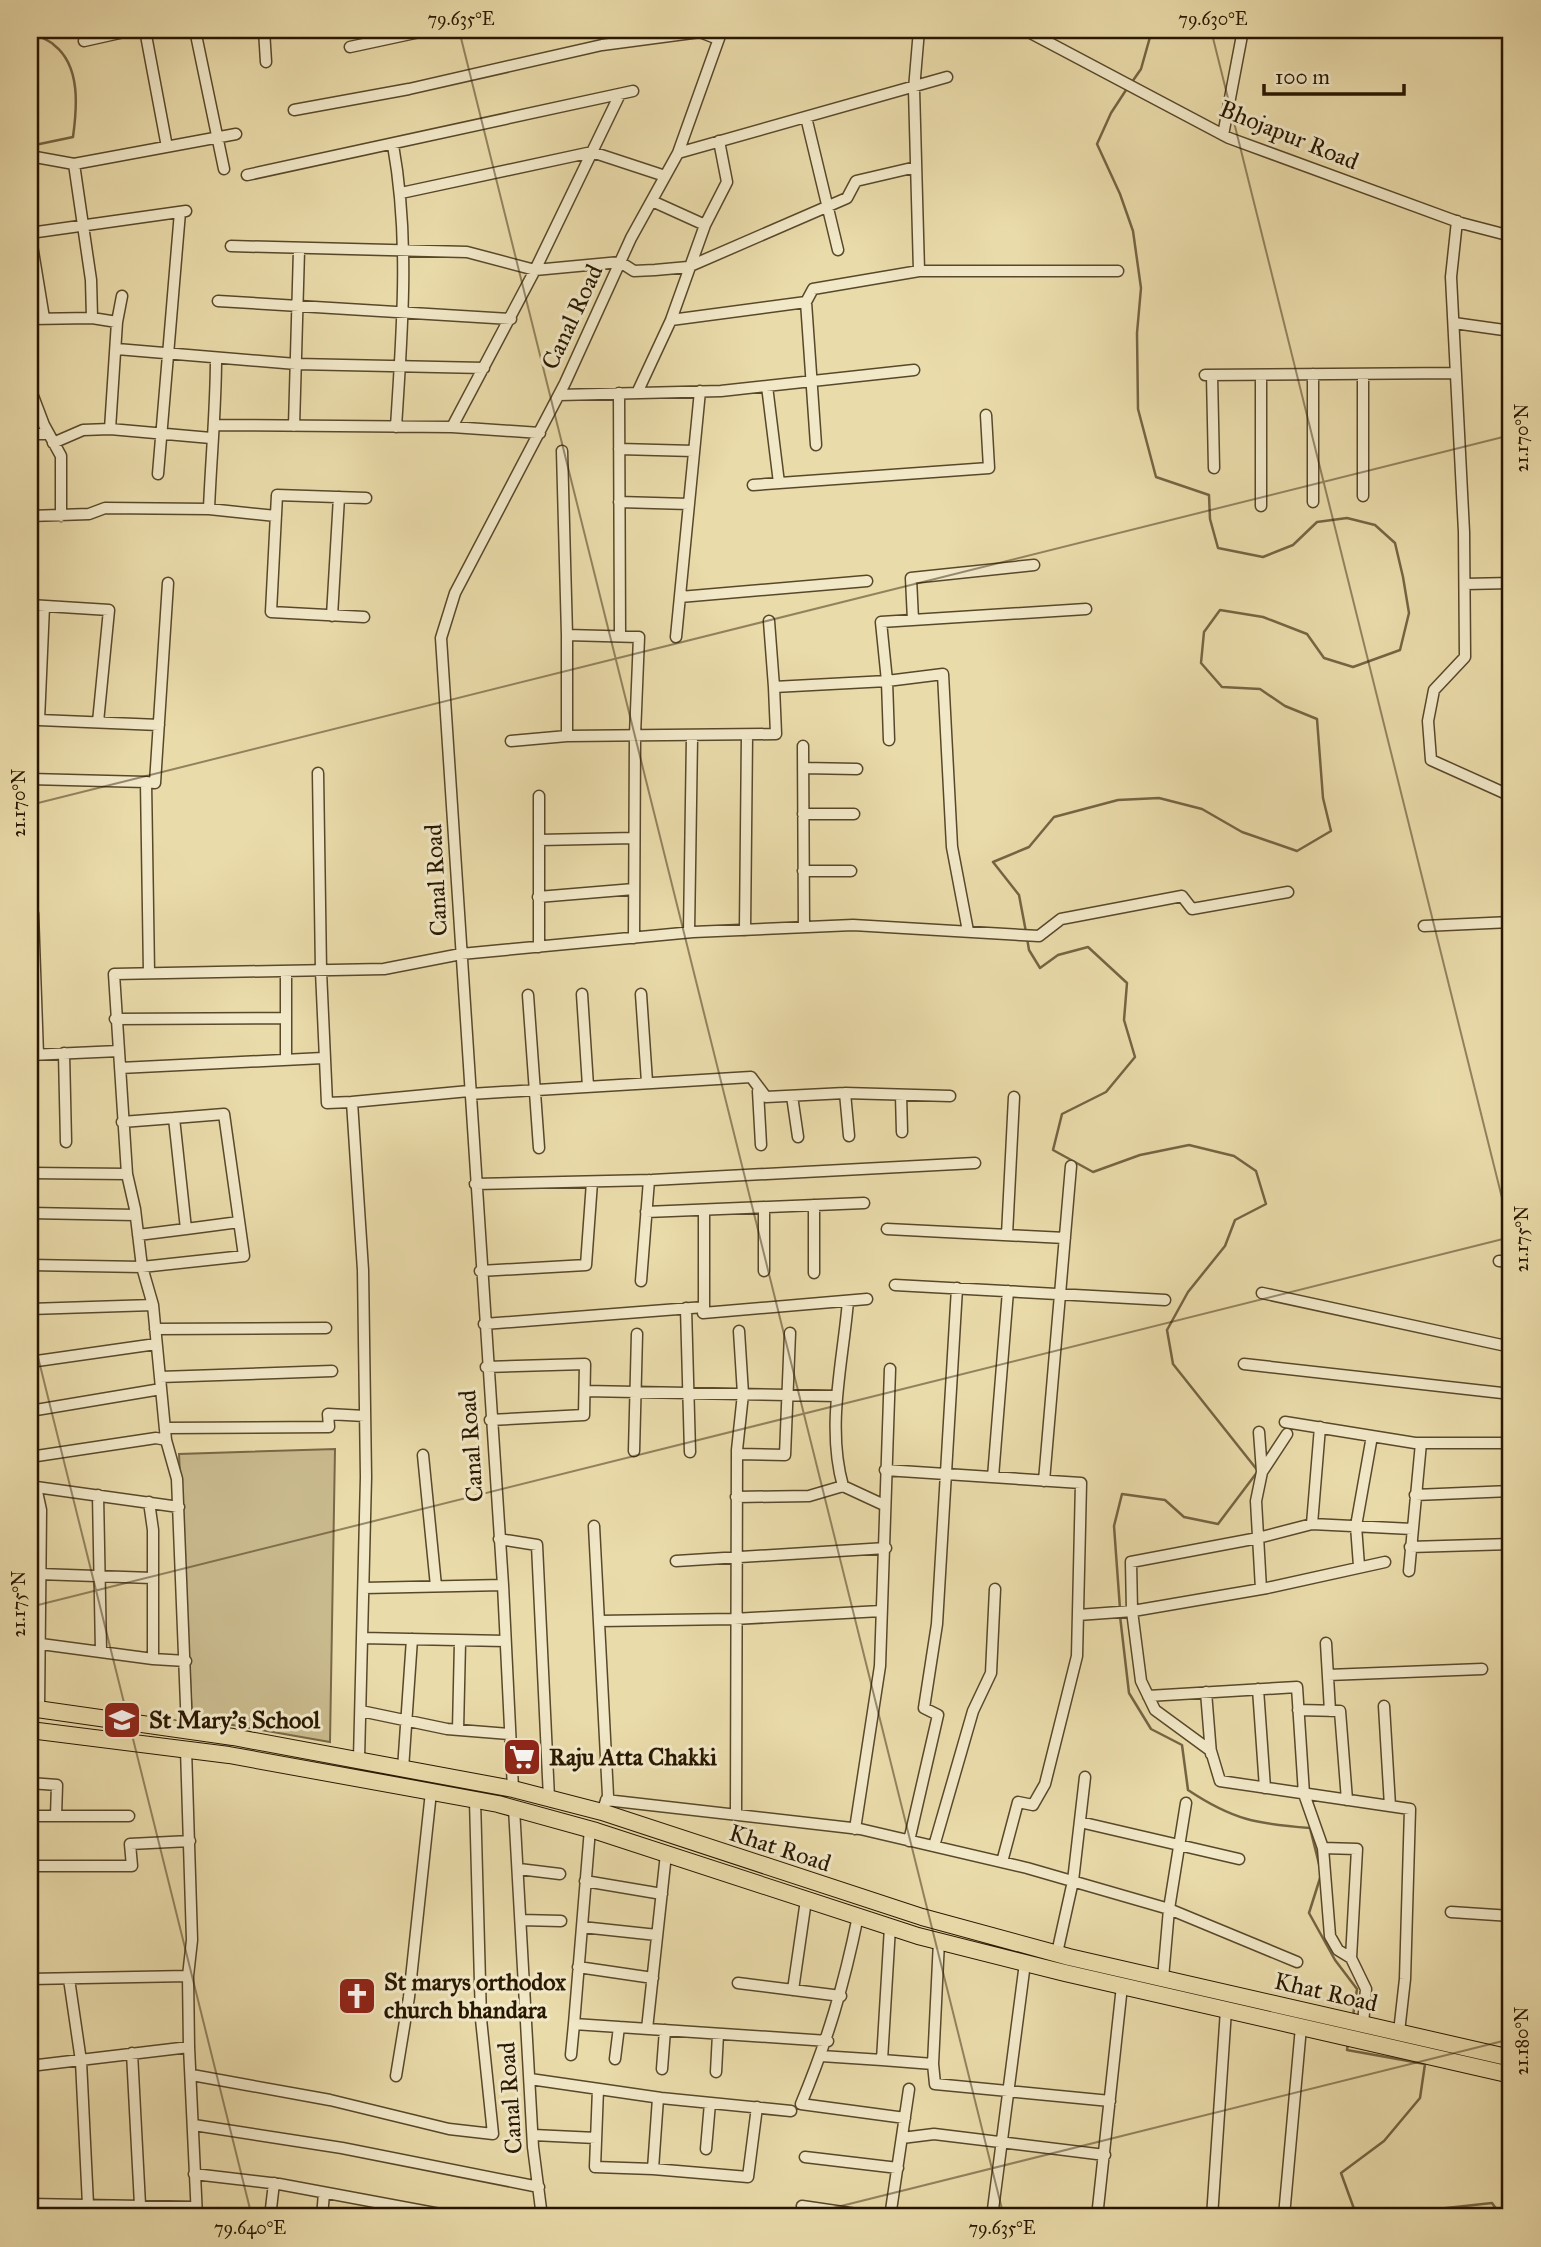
<svg xmlns="http://www.w3.org/2000/svg" width="1541" height="2247" viewBox="0 0 1541 2247" font-family="'IM FELL Great Primer',serif">
<style>
.green{fill:#c9ba8d;stroke:#786846;stroke-width:2}
.lines{fill:none;stroke-linecap:round;stroke-linejoin:round}
.stream{stroke:#756443;stroke-width:2.5}
.minor-casing{stroke:#58482a;stroke-width:13}
.highway-casing{stroke:#281700;stroke-width:18}
.minor{stroke:#f1e8c8;stroke-width:10}
.highway{stroke:#eadbaa;stroke-width:16}
.ticks{fill:none;stroke:#281700;stroke-width:2;stroke-opacity:0.45}
.labels{text-anchor:middle;stroke-width:6;stroke-linejoin:round;paint-order:stroke}
.street-label{font-size:24px;fill:#281700;stroke:#f1e8c8}
.poi-label{font-size:24px;font-weight:bold;fill:#281700;stroke:#f1e8c8;text-anchor:start}
.neatline{fill:none;stroke:#281700;stroke-width:2.5}
.ticks-label{font-size:18px;text-anchor:middle;fill:#281700}
</style>
<rect width="100%" height="100%" fill="#eadbaa"/>
<filter id="stains"><feTurbulence type="fractalNoise" baseFrequency=".00286" numOctaves="4"/><feColorMatrix values="0 0 0 0 .2 0 0 0 0 .09 0 0 0 0 .02 0 0 0 .5 -.17"/></filter>
<radialGradient id="worn" r=".72"><stop offset=".6" stop-color="#630" stop-opacity="0"/><stop offset="1" stop-color="#630" stop-opacity=".3"/></radialGradient>
<path class="green" d="M 335,1449 L 330,1742 L 192,1718 L 179,1454 Z"/>
<g class="lines">
<path class="stream" d="M 30,33 C 37,36 48,39 54,45 C 81,66 77,108 73,137 L 30,146
M 1132,82 L 1141,69 L 1152,30
M 1026,932 L 1019,895 L 993,862 L 1029,847 L 1054,817 L 1118,800 L 1159,798 L 1202,809 L 1242,832 L 1297,851 L 1331,831 L 1323,798 L 1317,719 L 1285,706 L 1260,689 L 1222,687 L 1201,663 L 1204,632 L 1220,610 L 1263,617 L 1307,634 L 1324,658 L 1353,667 L 1400,650 L 1409,613 L 1403,577 L 1395,543 L 1375,525 L 1347,518 L 1317,522 L 1293,545 L 1263,557 L 1218,548 L 1210,519 L 1209,495 L 1156,477 L 1138,409 L 1137,333 L 1141,288 L 1133,231 L 1120,194 L 1097,144 L 1111,113 L 1128,87
M 1027,938 L 1029,950 L 1040,968 L 1058,955 L 1088,947 L 1127,983 L 1124,1020 L 1135,1057 L 1106,1092 L 1062,1114 L 1053,1150 L 1093,1172 L 1140,1155 L 1189,1145 L 1234,1156 L 1256,1171 L 1266,1204 L 1235,1220 L 1225,1246 L 1188,1292 L 1167,1330 L 1173,1364 L 1258,1471 L 1218,1524 L 1184,1517 L 1165,1500 L 1122,1494 L 1114,1526 L 1120,1609
M 1120,1616 L 1129,1693 L 1151,1729 L 1182,1745 L 1188,1790 C 1233,1820 1257,1824 1310,1828 L 1320,1868
M 1321,1875 L 1309,1913 L 1335,1960 L 1357,1989 L 1353,2016
M 1348,2043 L 1347,2050 L 1425,2064 L 1420,2098 L 1384,2141 L 1341,2173 L 1357,2217
M 1364,2217 L 1492,2203 L 1502,2217"/>
<defs>
<path id="minor" d="M 145,30 L 167,147
M 195,30 L 224,169
M 264,30 L 266,62
M 919,30 L 914,89 L 919,271
M 1025,30 L 1229,138 L 1461,223 L 1511,236
M 84,41 L 133,30
M 350,47 L 429,30
M 294,110 L 409,89 L 602,45 L 700,32 L 718,39
M 806,117 L 838,250
M 1223,135 L 1243,30
M 393,145 C 410,239 402,332 396,427
M 678,153 L 947,77
M 30,156 L 74,164 L 236,134
M 74,164 L 91,280 L 92,318
M 247,175 L 633,91
M 401,193 L 592,152 L 665,176
M 652,201 L 705,225
M 1457,221 L 1451,277 L 1464,532 L 1465,657 L 1434,690 L 1428,721 L 1431,760 L 1511,796
M 30,233 L 186,211
M 30,233 L 44,318
M 231,246 L 467,252 L 535,270 L 620,262 L 634,271 L 655,270 L 688,267 L 847,198 L 856,181 L 916,167
M 218,301 L 511,319
M 806,302 L 816,445
M 30,319 L 92,318 L 117,322
M 671,320 L 806,302 L 813,289 L 919,271 L 1118,271
M 1454,323 L 1511,331
M 117,349 L 296,364 L 484,368
M 1363,374 L 1363,496
M 1205,375 L 1455,373
M 1212,375 L 1214,468
M 1261,375 L 1261,506
M 767,386 L 779,483
M 30,388 L 44,425 L 61,456 L 61,516
M 619,393 L 620,636
M 637,393 L 671,320 L 705,225 L 727,182 L 719,141
M 559,395 L 721,391 L 914,370
M 216,425 L 452,427 L 540,433
M 294,426 L 299,250
M 452,427 L 535,270 L 620,94
M 110,429 L 117,322 L 122,296
M 30,434 L 48,434
M 53,443 L 83,430 L 110,429 L 211,438
M 619,449 L 694,451
M 562,451 L 567,635
M 158,474 L 180,212
M 753,485 L 989,468 L 986,415
M 619,502 L 689,504
M 1313,502 L 1313,374
M 209,509 C 211,458 216,409 216,358
M 30,516 L 89,514 L 105,508 L 209,509 L 276,516
M 1465,584 L 1511,583
M 680,597 L 867,581
M 30,605 L 109,610 L 98,722
M 44,606 L 39,720 L 159,725
M 332,616 L 339,497
M 364,617 L 271,612 L 277,495 L 366,498
M 913,620 L 911,578 L 1034,565
M 769,621 L 774,687
M 676,637 L 700,391
M 567,736 L 567,635 L 639,637 L 635,735 L 634,938
M 511,741 L 567,736 L 776,734 L 774,687 L 887,681 L 889,740
M 803,746 L 804,927
M 803,768 L 857,769
M 318,773 L 321,971 L 327,1103 L 352,1102
M 30,779 L 146,782 L 149,973
M 146,782 L 155,783 L 168,583
M 803,814 L 854,814
M 539,840 L 634,838
M 803,871 L 851,871
M 538,897 L 634,889
M 33,913 L 38,1055
M 1424,926 L 1511,922
M 745,930 L 747,735
M 968,931 L 952,847 L 943,674 L 887,681 L 881,622 L 1086,609
M 689,932 L 692,737
M 539,947 L 539,796
M 286,971 L 286,1059
M 582,994 L 588,1086
M 641,994 L 647,1082
M 528,995 L 539,1148
M 115,1019 L 286,1018
M 64,1053 L 66,1142
M 30,1055 L 119,1051
M 120,1068 L 323,1058
M 758,1091 L 761,1145
M 845,1093 L 849,1136
M 470,1094 L 751,1077 L 766,1097 L 845,1093 L 950,1096
M 901,1095 L 902,1132
M 792,1096 L 798,1137
M 122,1122 L 174,1118 L 186,1229 L 138,1235
M 30,1173 L 127,1174
M 475,1184 L 652,1180 L 975,1163
M 814,1205 L 814,1273
M 646,1212 L 864,1203
M 30,1213 L 135,1215
M 186,1229 L 239,1222
M 887,1229 L 1065,1238
M 1007,1235 L 1014,1097
M 1499,1261 L 1511,1262
M 30,1265 L 142,1267 L 244,1256 L 224,1114 L 174,1118
M 480,1271 L 586,1265 L 592,1182
M 764,1271 L 764,1207
M 641,1281 L 649,1180
M 895,1285 L 1165,1300
M 1262,1293 L 1511,1347
M 704,1307 L 704,1210
M 686,1308 L 690,1452
M 30,1309 L 153,1305
M 484,1324 L 704,1307 L 703,1313 L 867,1299
M 155,1329 L 326,1328
M 30,1362 L 156,1344
M 1244,1364 L 1511,1394
M 486,1367 L 585,1364 L 584,1415 L 490,1420
M 160,1377 L 332,1371
M 585,1391 L 837,1396
M 30,1411 L 161,1389
M 1285,1422 L 1415,1443 L 1511,1443
M 165,1428 L 329,1427 L 328,1414 L 365,1416
M 1259,1432 L 1262,1472 L 1256,1501 L 1261,1589
M 634,1451 L 637,1334
M 737,1454 L 785,1455 L 790,1333
M 423,1455 L 436,1586
M 30,1457 L 156,1438 L 166,1440
M 885,1470 L 1081,1483 L 1077,1656 L 1045,1784 L 1033,1805 L 1018,1802 L 1002,1862
M 1262,1472 L 1287,1434
M 993,1477 L 1008,1291
M 1044,1481 L 1071,1166
M 843,1486 C 826,1426 843,1362 848,1301
M 98,1495 L 101,1651
M 1415,1495 L 1511,1491
M 736,1497 L 809,1496 L 843,1486 L 884,1505
M 1312,1524 L 1320,1427
M 594,1526 L 608,1796 L 604,1806
M 499,1539 L 537,1545 L 549,1798
M 1410,1547 L 1511,1544
M 676,1561 L 886,1548
M 1359,1566 L 1356,1526 L 1372,1436
M 1409,1571 L 1421,1443
M 39,1574 L 152,1578
M 364,1588 L 503,1585
M 1078,1615 L 1133,1611 L 1267,1588 L 1385,1562
M 599,1621 L 734,1619 L 881,1611
M 362,1638 L 505,1641
M 1326,1643 L 1330,1711
M 41,1644 L 153,1659 L 153,1530 L 149,1502
M 153,1659 L 186,1661
M 1328,1675 L 1482,1669
M 1258,1689 L 1265,1788
M 1206,1692 L 1211,1754
M 1148,1696 L 1297,1687 L 1304,1794 L 1323,1848 L 1330,1936 L 1338,1950 L 1351,1958
M 1384,1706 L 1390,1806
M 39,1709 L 41,1510 L 36,1487 L 179,1507
M 1298,1710 L 1340,1711 L 1347,1800
M 361,1711 L 447,1729 L 509,1734
M 187,1730 L 177,1479 L 166,1440 L 153,1305 L 142,1267 L 135,1209 L 127,1174 L 114,974 L 384,969 L 461,954 L 693,932 L 853,925 L 1039,936 L 1061,919 L 1182,896 L 1192,909 L 1288,892
M 458,1730 L 460,1642
M 186,1749 L 192,1940 L 188,1976 L 189,2047 L 197,2217
M 359,1759 L 366,1477 L 363,1270 L 352,1102 L 469,1091
M 403,1769 L 412,1639
M 30,1783 L 57,1785 L 56,1816
M 513,1789 L 503,1585 L 441,638 L 455,593 L 565,383 L 631,238 L 678,153 L 722,30
M 606,1800 L 860,1829 L 1027,1868 L 1169,1909 L 1297,1962
M 514,1808 L 533,2147 L 542,2217
M 736,1814 L 737,1450 L 743,1394 L 739,1331
M 30,1816 L 129,1816
M 1080,1822 L 1239,1859
M 590,1829 L 574,2024 L 828,2041
M 855,1829 L 880,1666 L 890,1369
M 909,1841 L 938,1715 L 924,1708 L 937,1624 L 957,1288
M 934,1846 L 973,1711 L 991,1673 L 995,1589
M 1323,1848 L 1357,1849 L 1351,1958 L 1366,1989 L 1363,2024
M 30,1866 L 132,1866 L 130,1844 L 190,1841
M 519,1869 L 560,1874
M 585,1881 L 662,1894
M 1451,1912 L 1511,1916
M 858,1916 C 844,1985 828,2039 801,2104 L 905,2118
M 521,1920 L 561,1921
M 582,1927 L 657,1935
M 890,1927 L 882,2060 L 933,2064 L 939,1941
M 1057,1953 L 1073,1881 L 1085,1777
M 578,1967 L 653,1978
M 1163,1978 L 1169,1909 L 1186,1803
M 30,1979 L 188,1976
M 69,1979 L 81,2061 L 88,2205
M 738,1983 L 841,1996
M 793,1990 L 806,1900
M 647,2029 L 666,1854
M 1399,2032 L 1405,1979 L 1410,1809 L 1220,1781 L 1211,1751 L 1155,1710 L 1141,1681 L 1132,1611 L 1131,1562 L 1258,1538 L 1312,1524 L 1412,1529
M 132,2053 L 140,2205
M 571,2055 L 574,2024
M 821,2056 L 882,2060
M 615,2059 L 619,2027
M 933,2064 L 935,2084 L 1110,2101
M 30,2066 L 189,2047
M 662,2069 L 665,2030
M 716,2072 L 718,2034
M 192,2075 L 330,2100 L 449,2129 L 493,2134 L 481,2019 L 475,1800
M 396,2076 L 409,1997 L 431,1792
M 530,2079 L 661,2098 L 791,2111
M 598,2089 L 595,2167 L 653,2169
M 658,2098 L 653,2169 L 748,2177 L 757,2107
M 194,2125 L 342,2148 L 539,2187
M 533,2135 L 596,2138
M 902,2138 L 934,2134 L 1105,2155
M 706,2149 L 710,2103
M 805,2157 L 898,2168
M 194,2174 L 279,2184 L 456,2217
M 30,2204 L 196,2207
M 802,2206 L 877,2217
M 270,2217 L 274,2183
M 322,2217 L 324,2193
M 890,2217 L 909,2089
M 992,2217 L 1025,1963
M 1097,2217 L 1122,1986
M 1212,2217 L 1226,2010
M 1289,2217 L 1284,2216 L 1301,2027"/>
<path id="highway" d="M 30,1708 L 233,1737 L 513,1789 L 602,1812 L 922,1917 L 1069,1957 L 1511,2058
M 30,1730 L 229,1755 L 498,1804 L 596,1831 L 918,1936 L 1065,1973 L 1511,2075"/>
</defs>
<use href="#minor" class="minor-casing"/>
<use href="#highway" class="highway-casing"/>
<use href="#minor" class="minor"/>
<use href="#highway" class="highway"/>
</g>
<path class="ticks" d="M 459,30 L 1004,2217M 1211,30 L 1511,1234M 30,805 L 1511,435M 30,1325 L 252,2217M 30,1607 L 1511,1237M 797,2217 L 1511,2039"/>
<defs>
<symbol id="school-square" viewBox="-11 -11 22 22"><rect x="-9" y="-9" width="18" height="18" rx="4" fill="#8f2418" stroke="#f1e8c8"/><path d="M0-5L7-2L0 1L-7-2ZM-4 1L0 2.5L4 1V4Q0 6-4 4Z" fill="#fff"/></symbol>
<symbol id="supermarket-square" viewBox="-11 -11 22 22"><rect x="-9" y="-9" width="18" height="18" rx="4" fill="#8f2418" stroke="#f1e8c8"/><path d="M-6-5.5h2.5l.6 2H6L4.5 2H-2.5L-4.4-4H-6ZM-1.5 3.2a1.3 1.3 0 1 0 .1 0ZM3 3.2a1.3 1.3 0 1 0 .1 0Z" fill="#fff"/></symbol>
<symbol id="church-square" viewBox="-11 -11 22 22"><rect x="-9" y="-9" width="18" height="18" rx="4" fill="#8f2418" stroke="#f1e8c8"/><path d="M-1.2-6h2.4v3.5h3.3v2.4h-3.3V6h-2.4V-.1h-3.3v-2.4h3.3Z" fill="#fff"/></symbol>
</defs>
<g fill-rule="evenodd">
<use href="#school-square" x="100" y="1698" width="44" height="44"/>
<use href="#supermarket-square" x="500" y="1735" width="44" height="44"/>
<use href="#church-square" x="335" y="1974" width="44" height="44"/>
</g>
<g class="labels">
<g class="street-label">
<text transform="translate(1289 135) rotate(22)" y="8">Bhojapur Road</text>
<text transform="translate(572 317) rotate(-65)" y="8">Canal Road</text>
<text transform="translate(436 880) rotate(-93)" y="8">Canal Road</text>
<text transform="translate(471 1446) rotate(-94)" y="8">Canal Road</text>
<text transform="translate(780 1848) rotate(18)" y="8">Khat Road</text>
<text transform="translate(1326 1992) rotate(13)" y="8">Khat Road</text>
<text transform="translate(510 2098) rotate(-94)" y="8">Canal Road</text>
</g>
<g class="poi-label">
<text x="149" y="1728">St Mary's School</text>
<text x="549" y="1765">Raju Atta Chakki</text>
<text x="384" y="1990">St marys orthodox<tspan x="384" dy="28">church bhandara</tspan></text>
</g>
</g>
<rect width="1541" height="2247" fill="none" stroke="#eadbaa" stroke-width="77"/>
<path d="M1264 84v10h140v-10" fill="none" stroke="#281700" stroke-width="3.5"/>
<text x="1275" y="84" font-size="21" fill="#281700" stroke="#f1e8c8" stroke-width="5" paint-order="stroke">100 m</text>
<rect x="38" y="38" width="1464" height="2170" class="neatline"/>
<g class="ticks-label">
<text x="461" y="25">79.635°E</text>
<text x="1213" y="25">79.630°E</text>
<text transform="translate(1522 438) rotate(-90)" y="6">21.170°N</text>
<text transform="translate(19 803) rotate(-90)" y="6">21.170°N</text>
<text transform="translate(1522 1239) rotate(-90)" y="6">21.175°N</text>
<text transform="translate(19 1604) rotate(-90)" y="6">21.175°N</text>
<text transform="translate(1522 2041) rotate(-90)" y="6">21.180°N</text>
<text x="250" y="2234">79.640°E</text>
<text x="1002" y="2234">79.635°E</text>
</g>
<rect width="100%" height="100%" filter="url(#stains)"/>
<rect width="100%" height="100%" fill="url(#worn)"/>
</svg>
